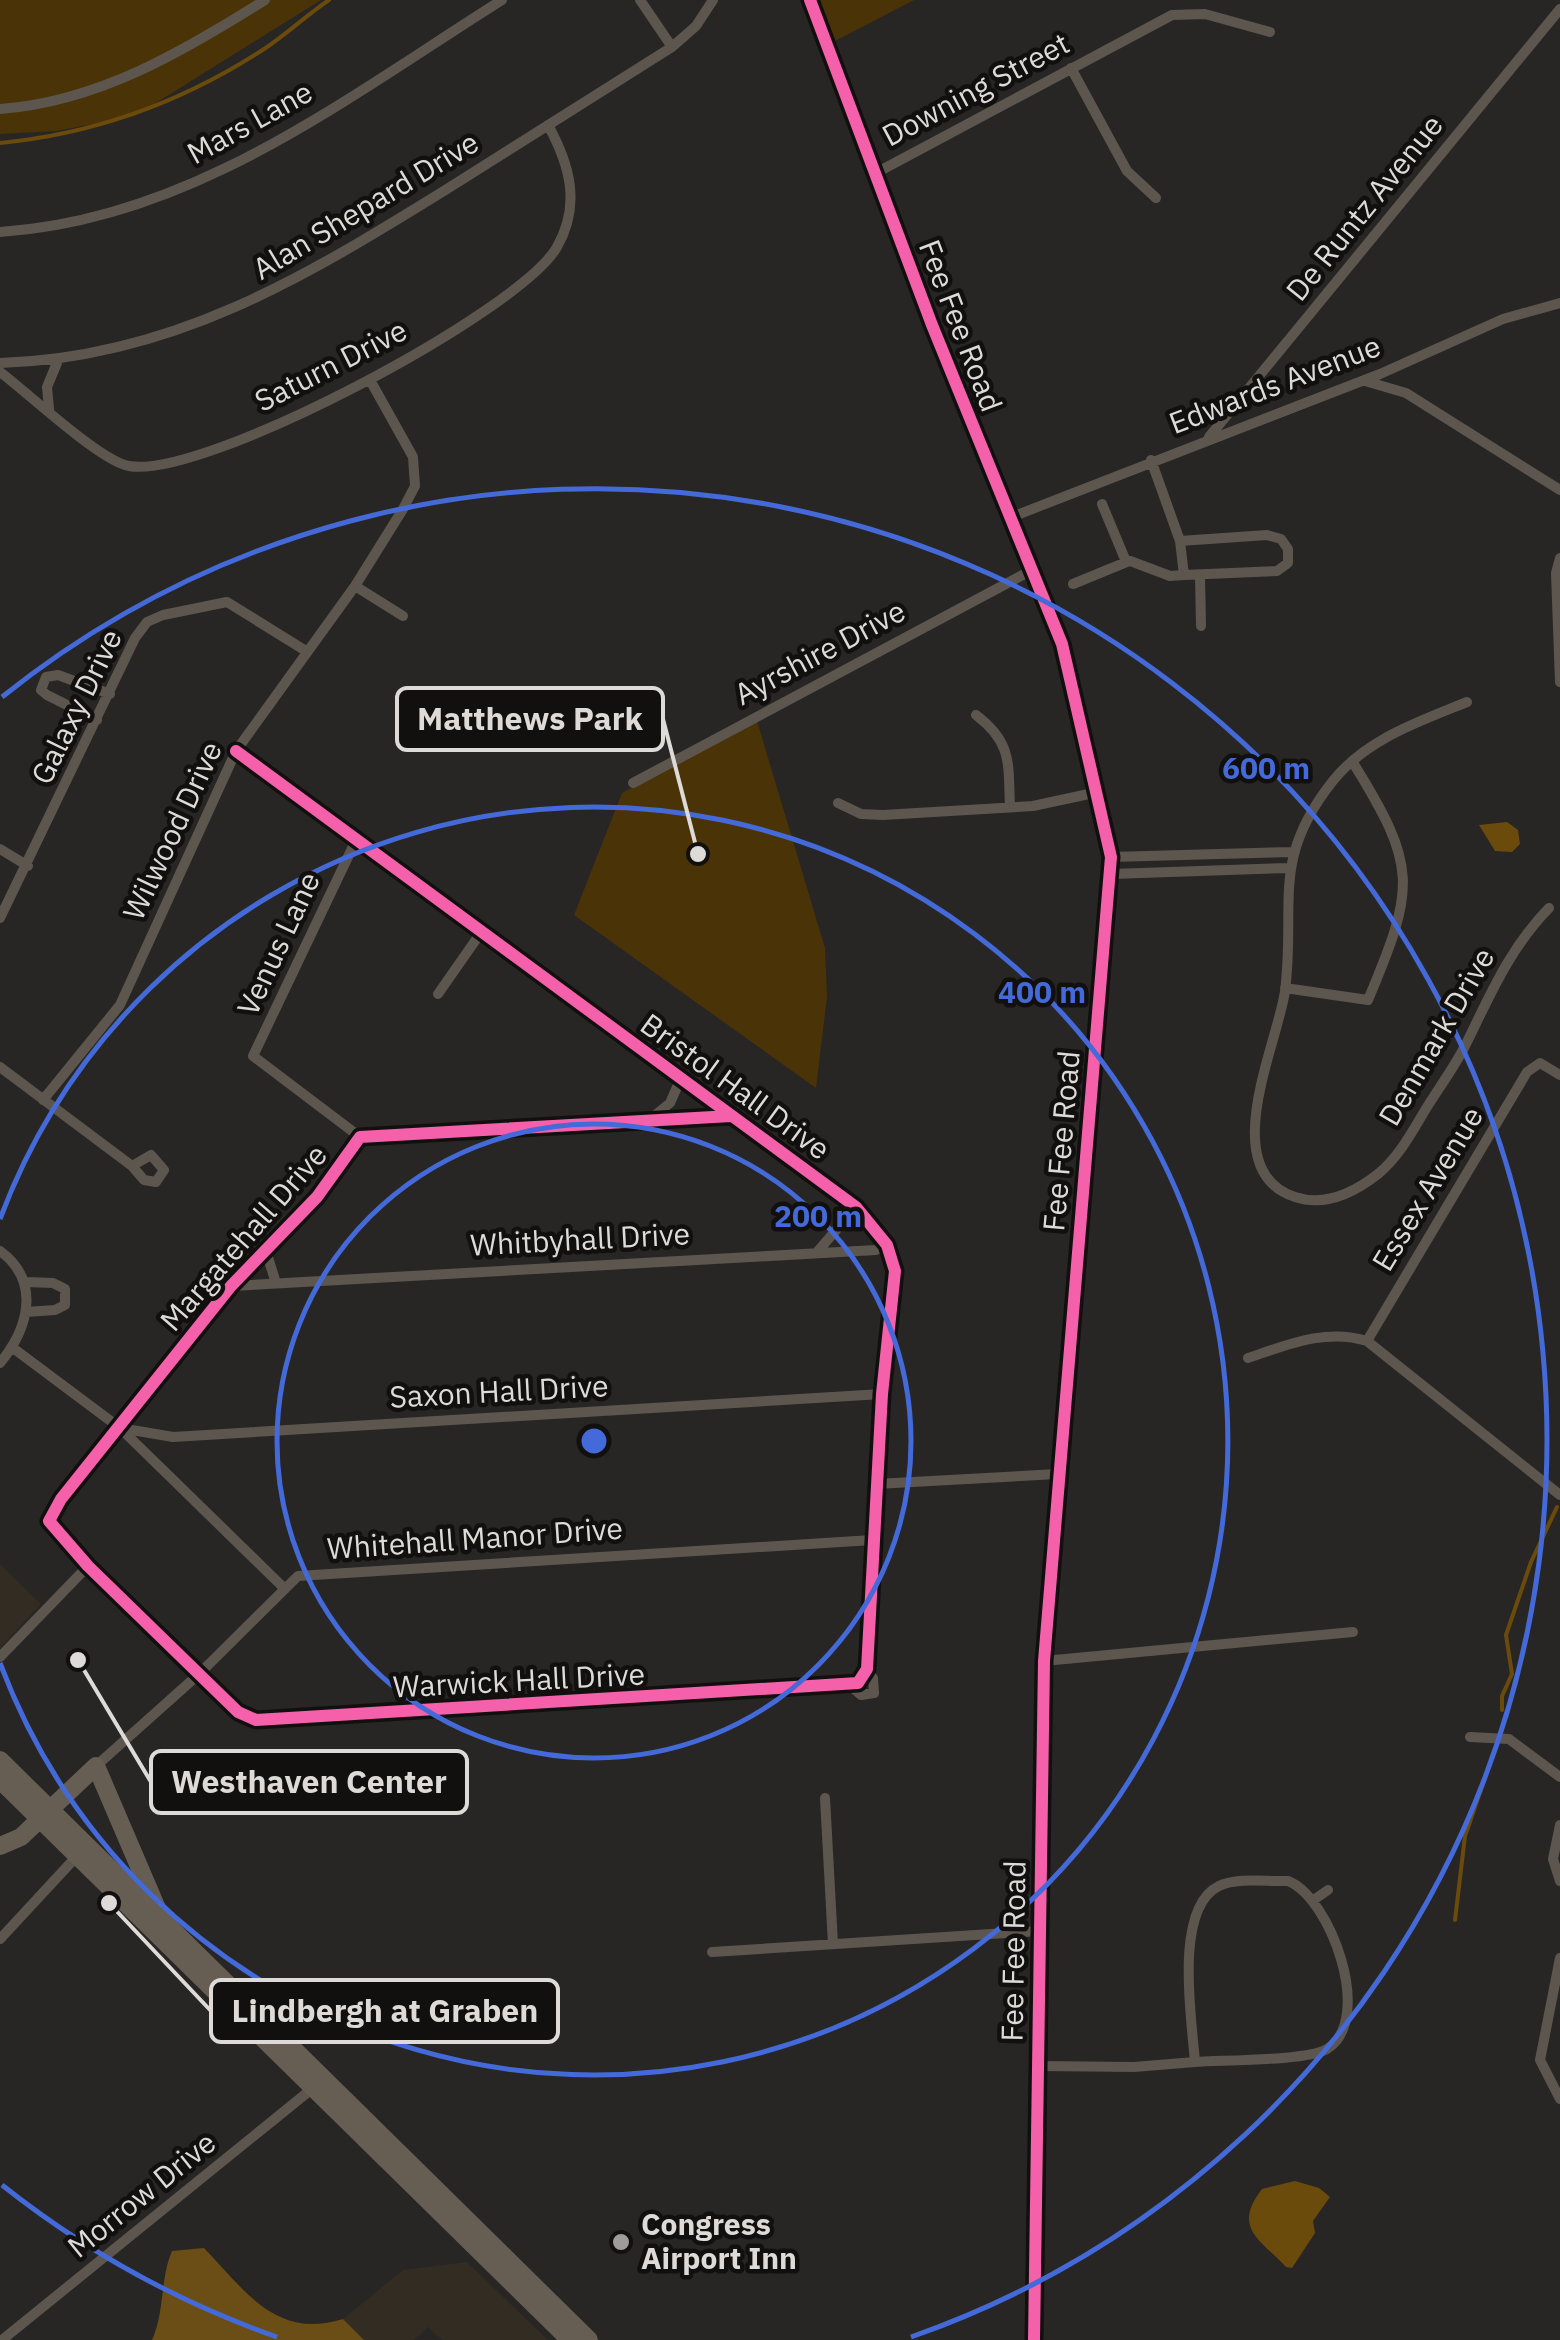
<svg xmlns="http://www.w3.org/2000/svg" width="1560" height="2340" viewBox="0 0 1560 2340" font-family="'IBM Plex Sans',sans-serif">
<style>
.built{fill:#322c22}
.green{fill:#4a3306}
.forest{fill:#6b4e15}
.water{fill:#6a4b0c}
.lines{fill:none;stroke-linecap:round;stroke-linejoin:round}
.stream{stroke:#6a4b0c;stroke-width:4}
.minor{stroke:#5d564e;stroke-width:10}
.tertiary{stroke:#5d564e;stroke-width:12}
.trunk{stroke:#665e52;stroke-width:18}
.cycleway-casing{stroke:#12100e;stroke-width:19}
.cycleway{stroke:#f560ab;stroke-width:12}
.ring{fill:none;stroke:#436ad8;stroke-width:5}
.poi-dot{fill:#9e9b98;stroke:#12100e;stroke-width:4}
.labels{text-anchor:middle;stroke-width:9;stroke-linejoin:round;paint-order:stroke}
.street-label{font-size:30px;fill:#dddad7;stroke:#12100e}
.poi-label{font-size:30px;font-weight:bold;fill:#dddad7;stroke:#12100e;text-anchor:start}
.centre{fill:#436ad8;stroke:#12100e;stroke-width:5}
.ring-label{font-size:30px;text-anchor:middle;font-weight:bold;fill:#436ad8;stroke:#12100e;stroke-width:9;stroke-linejoin:round;paint-order:stroke}
.leader{fill:none;stroke:#dddad7;stroke-width:4}
.callout-dot{fill:#dddad7;stroke:#12100e;stroke-width:4}
.callout{fill:#12100e;stroke:#dddad7;stroke-width:4}
.callout-label{font-size:32px;text-anchor:middle;font-weight:bold;fill:#dddad7}
</style>
<rect width="100%" height="100%" fill="#282624"/>
<path class="built" d="M 0,1564 L 41,1604 L 0,1648 Z
M 467,2262 L 548,2340 L 442,2340 L 428,2327 L 414,2340 L 364,2340 L 343,2319 L 403,2270 Z"/>
<path class="green" d="M 0,0 L 321,0 L 135,116 L 56,131 L 0,134 Z
M 820,0 L 914,0 L 835,41 Z
M 757,721 L 825,948 L 827,997 L 816,1088 L 574,915 L 622,793 Z"/>
<path class="forest" d="M 204,2248 C 246,2292 277,2340 343,2319 L 364,2340 L 152,2340 C 165,2311 160,2279 172,2251 Z"/>
<path class="water" d="M 1507,822 L 1518,830 L 1520,844 L 1512,852 L 1495,851 L 1479,825 Z
M 1295,2181 L 1319,2188 L 1330,2197 L 1313,2221 L 1315,2233 L 1292,2268 L 1286,2267 C 1262,2240 1231,2229 1262,2189 Z"/>
<g class="lines">
<path class="stream" d="M 0,143 C 93,134 182,102 261,51 C 285,36 305,16 329,0
M 1502,1710 L 1502,1696 L 1512,1674 L 1506,1635 L 1531,1562 L 1557,1507
M 1455,1920 L 1465,1836 L 1485,1778"/>
<path class="minor" d="M 640,0 L 672,47
M 1071,68 L 1127,171 L 1156,198
M 0,109 C 98,102 184,51 265,0
M 874,174 L 1172,15 L 1205,14 L 1270,32
M 0,232 C 191,220 346,98 502,0
M 0,363 C 172,358 305,277 447,189 C 522,142 597,95 672,47 L 696,26 L 713,0
M 0,372 C 27,392 100,461 129,466 C 203,480 520,312 557,247 C 581,205 570,165 548,125
M 1365,381 L 1406,393 L 1560,490
M 49,409 L 47,387 L 59,358
M 1209,437 L 1560,9
M 1102,504 L 1125,559 L 1170,576 L 1184,575 L 1180,541 L 1151,460
M 1009,518 L 1380,374 L 1503,319 L 1560,303
M 1180,541 L 1267,535 L 1281,539 L 1288,549 L 1288,563 L 1277,571 L 1184,575
M 1560,558 L 1556,573 L 1560,682
M 1200,575 L 1201,626
M 1073,584 L 1129,561
M 355,586 L 403,616
M 1467,702 C 1418,722 1366,739 1332,782 C 1270,861 1296,903 1285,991 C 1278,1043 1215,1171 1295,1197 C 1325,1207 1355,1192 1378,1174 C 1400,1156 1413,1130 1427,1107 C 1440,1086 1456,1065 1467,1042 C 1491,993 1510,948 1549,908
M 976,715 C 1013,743 1008,764 1010,807
M 97,720 L 47,695 L 41,690 L 46,677 L 58,675 L 110,694
M 236,751 L 856,1207 L 887,1245 L 895,1271 L 882,1394 L 867,1669 L 858,1683 L 256,1720 L 238,1712 L 88,1566 L 49,1521 L 61,1499 L 231,1286 L 317,1197 L 360,1137 L 731,1116
M 633,783 L 1032,570
M 838,803 L 861,814 L 883,815 L 1033,806 L 1098,792
M 357,838 L 253,1056 L 360,1137
M 0,849 L 28,866
M 1111,857 L 1292,852
M 1112,874 L 1288,868
M 0,918 L 135,638 L 147,622 L 163,615 L 227,602 L 306,651
M 1285,988 L 1368,1000 C 1416,886 1418,867 1352,761
M 438,994 L 482,931
M 0,1067 L 132,1166 L 144,1180 L 156,1182 L 164,1170 L 151,1155 L 132,1166
M 43,1100 L 120,1005 L 236,751 L 355,586 L 403,509 L 415,486 L 413,457 L 370,380
M 648,1121 L 670,1103 L 681,1078
M 265,1248 L 276,1283
M 0,1251 C 41,1281 29,1328 0,1363
M 818,1251 L 856,1207
M 26,1282 L 53,1283 L 65,1289 L 65,1305 L 55,1310 L 26,1312
M 232,1286 L 876,1250 L 887,1245
M 1367,1341 L 1527,1072 L 1540,1063 L 1560,1075
M 13,1348 L 120,1428 L 285,1589
M 1248,1358 C 1287,1345 1326,1328 1367,1341 L 1560,1495
M 120,1428 L 173,1437 L 882,1394
M 876,1484 L 1057,1474
M 0,1657 L 88,1566
M 1044,1661 L 1353,1632
M 851,1686 L 861,1695 L 874,1693 L 873,1678 L 866,1670
M 1470,1737 L 1509,1739 L 1560,1777
M 96,1766 L 199,1674 L 298,1576 L 872,1540
M 825,1798 L 833,1944
M 1560,1825 L 1553,1859 L 1560,1881
M 1288,1881 C 1330,1897 1375,2019 1327,2049 C 1308,2061 1221,2060 1195,2062 C 1192,2021 1173,1908 1219,1886 C 1238,1877 1268,1882 1288,1881 Z
M 1315,1899 L 1328,1890
M 0,1939 L 77,1856
M 712,1952 L 1039,1931
M 1560,1958 L 1540,2060 L 1560,2099
M 1038,2066 L 1134,2067 L 1195,2062
M 2,2340 L 313,2088"/>
<path class="tertiary" d="M 810,0 L 932,325 L 1062,644 L 1111,857 L 1044,1661 L 1034,2340"/>
<path class="trunk" d="M 0,1760 L 589,2340
M 0,1780 L 570,2340
M 0,1846 L 21,1837 L 96,1766 L 156,1906"/>
<defs>
<path id="cycleway" d="M 810,0 L 932,325 L 1062,644 L 1111,857 L 1044,1661 L 1034,2340
M 236,751 L 856,1207 L 887,1245 L 895,1271 L 882,1394 L 867,1669 L 858,1683 L 256,1720 L 238,1712 L 88,1566 L 49,1521 L 61,1499 L 231,1286 L 317,1197 L 360,1137 L 731,1116"/>
</defs>
<use href="#cycleway" class="cycleway-casing"/>
<use href="#cycleway" class="cycleway"/>
</g>
<g class="ring">
<circle cx="594" cy="1441" r="317"/>
<path d="M0 1219A634 634 0 1 1 0 1663"/>
<path d="M277 2337A951 951 0 0 1 2 2185M2 697A951 951 0 1 1 911 2337"/>
</g>
<circle class="poi-dot" cx="621" cy="2242" r="10"/>
<g class="labels">
<g class="street-label">
<text transform="translate(976 90) rotate(-28)" y="10">Downing Street</text>
<text transform="translate(250 123) rotate(-29)" y="10">Mars Lane</text>
<text transform="translate(366 206) rotate(-31)" y="10">Alan Shepard Drive</text>
<text transform="translate(1365 208) rotate(-51)" y="10">De Runtz Avenue</text>
<text transform="translate(960 326) rotate(69)" y="10">Fee Fee Road</text>
<text transform="translate(331 366) rotate(-27)" y="10">Saturn Drive</text>
<text transform="translate(1275 385) rotate(-21)" y="10">Edwards Avenue</text>
<text transform="translate(820 653) rotate(-28)" y="10">Ayrshire Drive</text>
<text transform="translate(77 707) rotate(-64)" y="10">Galaxy Drive</text>
<text transform="translate(173 831) rotate(-65)" y="10">Wilwood Drive</text>
<text transform="translate(279 944) rotate(-65)" y="10">Venus Lane</text>
<text transform="translate(1437 1037) rotate(-60)" y="10">Denmark Drive</text>
<text transform="translate(735 1087) rotate(36)" y="10">Bristol Hall Drive</text>
<text transform="translate(1062 1141) rotate(-85)" y="10">Fee Fee Road</text>
<text transform="translate(1428 1189) rotate(-59)" y="10">Essex Avenue</text>
<text transform="translate(244 1238) rotate(-49)" y="10">Margatehall Drive</text>
<text transform="translate(580 1240) rotate(-3)" y="10">Whitbyhall Drive</text>
<text transform="translate(499 1392) rotate(-3)" y="10">Saxon Hall Drive</text>
<text transform="translate(475 1539) rotate(-4)" y="10">Whitehall Manor Drive</text>
<text transform="translate(519 1681) rotate(-3)" y="10">Warwick Hall Drive</text>
<text transform="translate(1014 1951) rotate(-89)" y="10">Fee Fee Road</text>
<text transform="translate(142 2195) rotate(-39)" y="10">Morrow Drive</text>
</g>
<g class="poi-label">
<text x="641" y="2235">Congress<tspan x="641" dy="34">Airport Inn</tspan></text>
</g>
</g>
<circle cx="594" cy="1441" r="15" class="centre"/>
<g class="ring-label">
<text x="1266" y="779">600 m</text>
<text x="1042" y="1003">400 m</text>
<text x="818" y="1227">200 m</text>
</g>
<path class="leader" d="M698 854L663 719M78 1660L151 1782M109 1903L211 2011"/>
<g class="callout-dot">
<circle cx="698" cy="854" r="10"/>
<circle cx="78" cy="1660" r="10"/>
<circle cx="109" cy="1903" r="10"/>
</g>
<g class="callout">
<rect x="397" y="688" width="266" height="62" rx="10"/>
<rect x="151" y="1751" width="316" height="62" rx="10"/>
<rect x="211" y="1980" width="347" height="62" rx="10"/>
</g>
<g class="callout-label">
<text x="530" y="730">Matthews Park</text>
<text x="309" y="1793">Westhaven Center</text>
<text x="385" y="2022">Lindbergh at Graben</text>
</g>
</svg>
